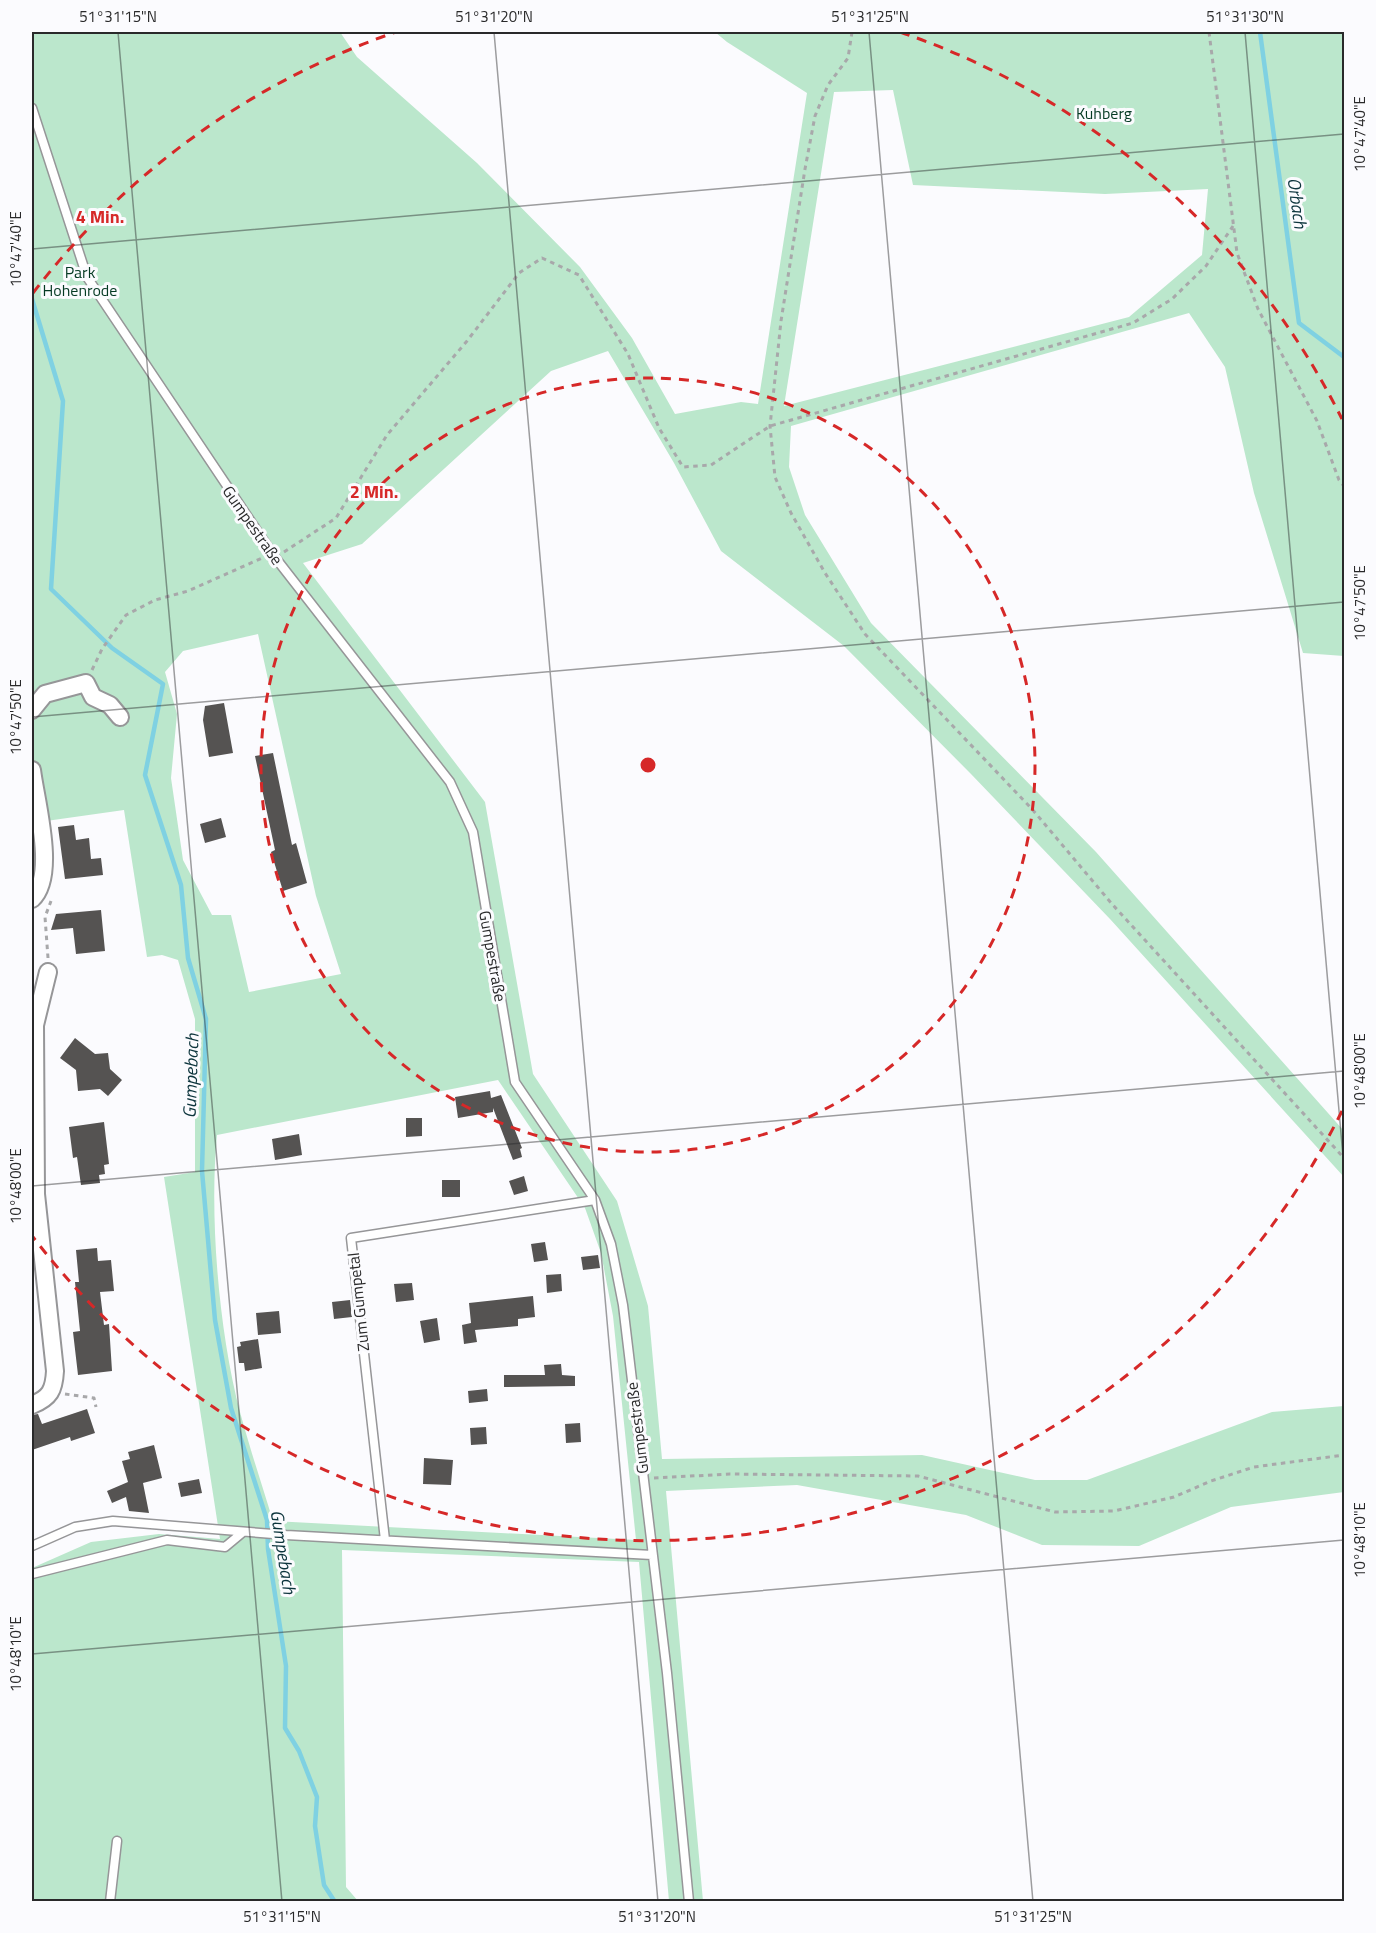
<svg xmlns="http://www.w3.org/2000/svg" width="1376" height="1933" viewBox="0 0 1376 1933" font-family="'Titillium Web',sans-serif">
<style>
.green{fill:#bbe7cc;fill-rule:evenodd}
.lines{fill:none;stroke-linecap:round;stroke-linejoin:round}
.stream{stroke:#7fd1e2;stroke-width:4.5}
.building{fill:#555352}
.service-casing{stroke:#969698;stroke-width:11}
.minor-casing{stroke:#969698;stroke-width:20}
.path{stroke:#a8a8aa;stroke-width:3;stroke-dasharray:4.5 4.5;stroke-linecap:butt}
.service{stroke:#fff;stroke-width:8}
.minor{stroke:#fff;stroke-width:16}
.ticks{fill:none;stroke:#29292a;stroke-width:1.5;stroke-opacity:0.45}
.ring{fill:none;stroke:#d62828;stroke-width:3;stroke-dasharray:10 8}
.labels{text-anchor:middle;stroke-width:6;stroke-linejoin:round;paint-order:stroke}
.park-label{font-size:16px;fill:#053a23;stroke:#fbfbfe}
.street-label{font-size:16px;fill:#29292a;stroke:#fbfbfe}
.water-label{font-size:18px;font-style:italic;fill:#0c343c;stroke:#fbfbfe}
.centre{fill:#d62828;stroke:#fbfbfe;stroke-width:3}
.ring-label{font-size:18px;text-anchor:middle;font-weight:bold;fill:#d62828;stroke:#fbfbfe;stroke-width:6;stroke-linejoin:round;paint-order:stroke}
.neatline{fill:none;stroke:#29292a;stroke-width:2}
.ticks-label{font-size:15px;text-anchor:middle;fill:#29292a}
</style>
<rect width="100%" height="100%" fill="#fbfbfe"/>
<path class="green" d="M 32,32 L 340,32 L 357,57 L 477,163 L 580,267 L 632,338 L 675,414 L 741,402 L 758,404 L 807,93 L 727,42 L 715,32 L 1344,32 L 1344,656 L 1303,653 L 1254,493 L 1225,367 L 1189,313 L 791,426 L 789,467 L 805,515 L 871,623 L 1096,852 L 1344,1131 L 1344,1177 L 1110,919 L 971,774 L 844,646 L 721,551 L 674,463 L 608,351 L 551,371 L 362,544 L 303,563 L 485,802 L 533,1074 L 617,1201 L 648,1306 L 662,1459 L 922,1455 L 1035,1480 L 1087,1480 L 1272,1412 L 1344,1406 L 1344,1492 L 1231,1507 L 1139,1546 L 1042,1545 L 966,1515 L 797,1485 L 666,1491 L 703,1901 L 669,1901 L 639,1562 L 342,1550 L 346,1887 L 358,1901 L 32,1901 L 32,1568 L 91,1542 L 159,1534 L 220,1539 L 164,1177 L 195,1172 L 195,1019 L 178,960 L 162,955 L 147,957 L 124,810 L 32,823 C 35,843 41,867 32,885 ZM 893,90 L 913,185 L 1105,194 L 1208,189 L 1202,255 L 1129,317 L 784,406 L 834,92 ZM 258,634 L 316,896 L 341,974 L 249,992 L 231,915 L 212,915 L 183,860 L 171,778 L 177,714 L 165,672 L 183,651 ZM 498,1080 L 585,1208 L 601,1253 L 613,1316 L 636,1540 L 273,1521 C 262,1485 250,1449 240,1412 C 219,1333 209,1216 217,1135 Z"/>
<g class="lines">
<path class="stream" d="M 1260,32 L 1299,323 L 1344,357
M 32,299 L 63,401 L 51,589 L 112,648 L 163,684 L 145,775 L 181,885 L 188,958 L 206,1019 L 202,1171 L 215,1320 L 231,1408 L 267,1520 L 268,1549 L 286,1666 L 285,1728 L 299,1751 L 317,1797 L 315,1826 L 324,1885 L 335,1902"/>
</g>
<path class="building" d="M 224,703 L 233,753 L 209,757 L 203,720 L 205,706 Z
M 273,753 L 292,845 L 296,843 L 307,883 L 283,891 L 271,852 L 275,850 L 255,756 Z
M 221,818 L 226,837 L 205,843 L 200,824 Z
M 74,825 L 76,840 L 89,838 L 91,859 L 101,858 L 103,875 L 65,879 L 58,827 Z
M 101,910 L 105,951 L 76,954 L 73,928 L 51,930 L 56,914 Z
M 75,1038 L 95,1054 L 108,1053 L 110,1069 L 122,1080 L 108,1096 L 100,1089 L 78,1091 L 76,1070 L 60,1058 Z
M 490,1091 L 491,1098 L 501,1095 L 522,1148 L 520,1149 L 522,1157 L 513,1160 L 493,1108 L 493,1112 L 458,1118 L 455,1097 Z
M 406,1118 L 422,1118 L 422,1136 L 406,1137 Z
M 104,1122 L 109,1164 L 104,1165 L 105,1174 L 99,1175 L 100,1183 L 81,1185 L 77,1157 L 73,1158 L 69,1127 Z
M 299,1134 L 302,1155 L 275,1160 L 272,1139 Z
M 524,1176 L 528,1191 L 514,1195 L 509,1181 Z
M 442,1180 L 460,1180 L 460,1197 L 442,1197 Z
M 545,1242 L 548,1260 L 534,1262 L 531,1244 Z
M 97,1248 L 98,1261 L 111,1260 L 114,1291 L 100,1292 L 104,1325 L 109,1324 L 112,1371 L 78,1375 L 73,1332 L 80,1331 L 75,1282 L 79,1282 L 76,1250 Z
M 598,1255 L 600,1268 L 583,1270 L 581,1257 Z
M 561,1274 L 562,1291 L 547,1293 L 546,1275 Z
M 412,1283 L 414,1300 L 396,1302 L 394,1284 Z
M 533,1296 L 535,1317 L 518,1319 L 518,1326 L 475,1330 L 477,1342 L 464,1344 L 462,1325 L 471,1323 L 469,1303 Z
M 350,1300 L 352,1317 L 334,1319 L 332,1302 Z
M 279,1311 L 281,1333 L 258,1335 L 256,1313 Z
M 437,1318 L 440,1340 L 424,1343 L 420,1321 Z
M 258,1339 L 262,1368 L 245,1371 L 244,1363 L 239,1363 L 237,1347 L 241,1346 L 240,1342 Z
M 561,1364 L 562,1375 L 575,1376 L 575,1386 L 504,1387 L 504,1375 L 545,1375 L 544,1365 Z
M 487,1389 L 488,1401 L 469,1403 L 468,1391 Z
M 87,1409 L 95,1433 L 71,1441 L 70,1437 L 32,1450 L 32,1415 L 38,1414 L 42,1424 Z
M 580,1423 L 581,1442 L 566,1443 L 565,1424 Z
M 486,1427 L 487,1444 L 471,1445 L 470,1428 Z
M 154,1445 L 162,1478 L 143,1483 L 149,1513 L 129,1511 L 126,1497 L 112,1503 L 107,1491 L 128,1482 L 122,1461 L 130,1459 L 128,1452 Z
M 424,1458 L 453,1460 L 451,1485 L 423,1484 Z
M 199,1479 L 202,1493 L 181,1497 L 178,1483 Z"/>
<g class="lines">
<defs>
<path id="service" d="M 32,108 L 87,277 L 274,556 L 450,782 L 473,832 L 515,1082 L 595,1200 L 611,1244 L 623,1305 L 667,1673 L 689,1902
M 385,1540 L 351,1238 L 595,1200
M 32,1546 L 75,1527 L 113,1521 L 286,1535 L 652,1555
M 32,1574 L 167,1540 L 225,1547 L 243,1532
M 110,1902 L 117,1841"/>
<path id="minor" d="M 32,710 L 45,694 L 86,683 L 93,697 L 110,705 L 120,717
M 32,770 C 36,802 57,876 32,899
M 32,1405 C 50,1398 54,1390 55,1371 L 36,1194 L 35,1025 L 48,972"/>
</defs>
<use href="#service" class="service-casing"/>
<use href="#minor" class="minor-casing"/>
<path class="path" d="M 852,32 L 848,58 L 828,85 L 815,116 L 805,169 L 781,321 L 770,426 L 775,477 L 791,513 L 825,573 L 865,634 L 1032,809 L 1112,904 L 1344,1158
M 1209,32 L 1237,253 L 1258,309 L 1317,421 L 1339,480 L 1344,486
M 284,552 L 336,518 L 387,435 L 467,341 L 519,273 L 542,258 L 579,275 L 628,354 L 659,428 L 683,467 L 711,465 L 770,426 L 1133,323 L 1172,299 L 1206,266 L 1233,226
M 92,670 L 102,649 L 126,615 L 155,600 L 188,591 L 262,558
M 48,958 L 45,917 L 51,901
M 65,1394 L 94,1398 L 96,1407
M 654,1478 L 730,1474 L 918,1476 L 1055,1512 L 1114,1511 L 1174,1497 L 1211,1481 L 1254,1467 L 1344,1455"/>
<use href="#service" class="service"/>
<use href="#minor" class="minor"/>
</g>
<path class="ticks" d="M 118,32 L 282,1902M 494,32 L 658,1902M 869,32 L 1033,1902M 1245,32 L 1344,1168M 32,249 L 1344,134M 32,717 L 1344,602M 32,1186 L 1344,1071M 32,1654 L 1344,1540"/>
<g class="ring">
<circle cx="648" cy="765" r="387"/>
<path d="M1342 1111A775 775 0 0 1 33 1237M33 293A775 775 0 0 1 396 32M900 32A775 775 0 0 1 1342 419"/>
</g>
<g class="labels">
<g class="park-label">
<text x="1104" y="119">Kuhberg</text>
<text x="80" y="278">Park<tspan x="80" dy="18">Hohenrode</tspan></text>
</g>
<g class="street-label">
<text transform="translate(253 525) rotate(55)" y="6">Gumpestraße</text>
<text transform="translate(493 956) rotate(80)" y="6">Gumpestraße</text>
<text transform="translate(358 1302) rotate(-96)" y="6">Zum Gumpetal</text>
<text transform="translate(637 1428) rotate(-97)" y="6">Gumpestraße</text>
</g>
<g class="water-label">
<text transform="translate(1297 203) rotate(82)" y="6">Orbach</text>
<text transform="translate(191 1076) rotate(-88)" y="6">Gumpebach</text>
<text transform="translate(283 1552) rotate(81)" y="6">Gumpebach</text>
</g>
</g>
<circle cx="648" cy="765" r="9" class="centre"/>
<g class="ring-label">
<text x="100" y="223">4 Min.</text>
<text x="374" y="498">2 Min.</text>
</g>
<rect width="1376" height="1933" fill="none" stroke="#fbfbfe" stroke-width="66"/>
<rect x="33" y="33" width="1310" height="1867" class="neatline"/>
<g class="ticks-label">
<text x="118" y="22">51°31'15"N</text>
<text x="494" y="22">51°31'20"N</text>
<text x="870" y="22">51°31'25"N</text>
<text x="1245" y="22">51°31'30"N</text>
<text transform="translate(1360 134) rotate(-90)" y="5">10°47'40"E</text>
<text transform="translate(16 249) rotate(-90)" y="5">10°47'40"E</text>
<text transform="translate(1360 603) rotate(-90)" y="5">10°47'50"E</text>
<text transform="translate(16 717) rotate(-90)" y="5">10°47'50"E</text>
<text transform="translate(1360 1071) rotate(-90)" y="5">10°48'00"E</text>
<text transform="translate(16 1186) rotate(-90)" y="5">10°48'00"E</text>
<text transform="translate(1360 1540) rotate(-90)" y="5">10°48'10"E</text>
<text transform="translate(16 1654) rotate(-90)" y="5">10°48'10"E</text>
<text x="282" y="1922">51°31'15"N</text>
<text x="657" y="1922">51°31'20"N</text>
<text x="1033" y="1922">51°31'25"N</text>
</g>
</svg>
